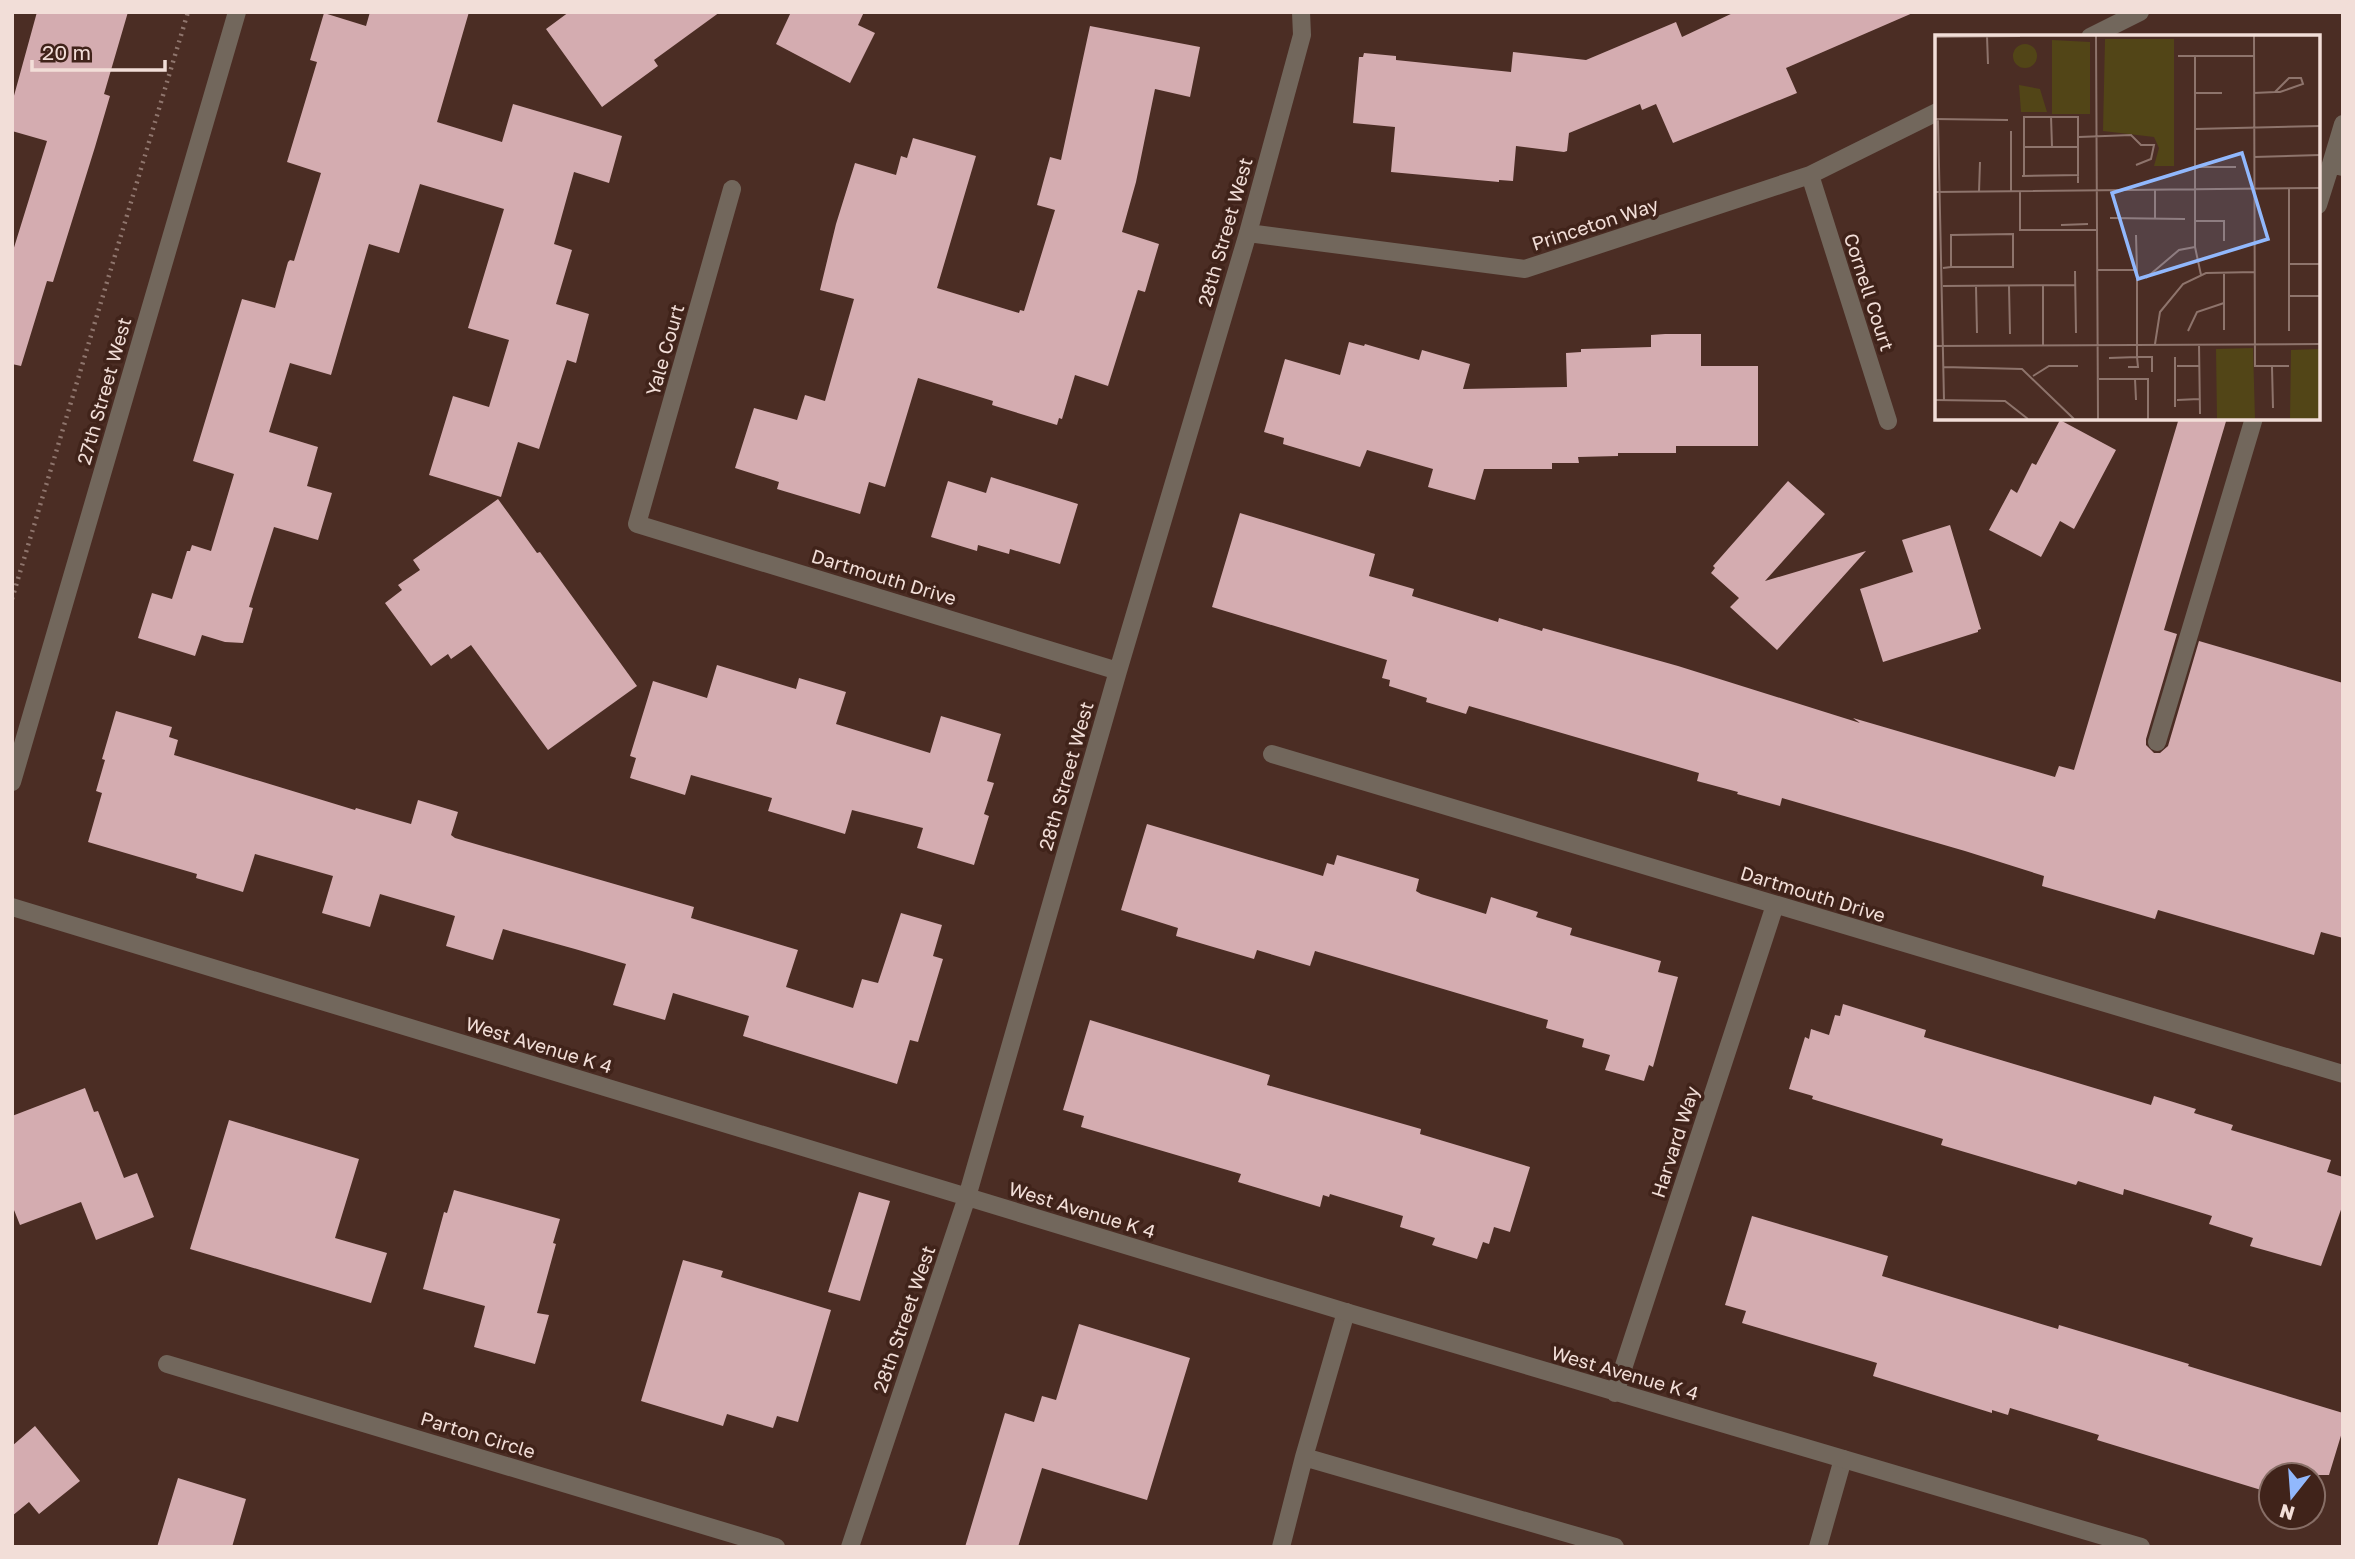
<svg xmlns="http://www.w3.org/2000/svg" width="2355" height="1559" viewBox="0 0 2355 1559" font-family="'Golos Text',sans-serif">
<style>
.building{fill:#d4acb0}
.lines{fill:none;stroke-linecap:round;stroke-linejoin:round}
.path{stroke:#8f756d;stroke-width:4.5;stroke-dasharray:2 5;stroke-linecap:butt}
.lane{stroke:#72675c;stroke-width:18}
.street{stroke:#72675c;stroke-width:18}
.labels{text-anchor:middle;stroke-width:7;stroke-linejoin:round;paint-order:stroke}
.street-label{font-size:19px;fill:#f2ded8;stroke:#40231a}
.inset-road{fill:none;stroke:#8e746c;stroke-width:2}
.view{fill:#91b8fd;fill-opacity:0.15;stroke:#91b8fd;stroke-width:3.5}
.inset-edge{fill:none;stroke:#f2ded8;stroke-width:3.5}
</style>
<rect width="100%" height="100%" fill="#4b2d24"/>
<path class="building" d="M 37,12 L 128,12 L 104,94 L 110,96 L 95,147 L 53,282 L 47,281 L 21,366 L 12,364 L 12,254 L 47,141 L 12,131 L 12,103 Z
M 370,12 L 469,12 L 437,122 L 502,142 L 513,104 L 622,136 L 609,183 L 574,172 L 554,244 L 572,250 L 556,304 L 589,314 L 576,363 L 567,360 L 539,449 L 518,442 L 501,497 L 429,475 L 453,396 L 489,407 L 509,340 L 468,328 L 504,209 L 420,184 L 399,253 L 369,244 L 331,375 L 290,363 L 269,432 L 318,447 L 307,486 L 332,493 L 318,540 L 274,527 L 249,607 L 253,608 L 243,643 L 225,642 L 202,635 L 195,656 L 138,638 L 152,593 L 172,599 L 187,551 L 190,551 L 192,545 L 211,551 L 234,474 L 193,461 L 242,299 L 275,308 L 288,262 L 290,260 L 294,261 L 321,173 L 287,162 L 317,62 L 310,60 L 324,13 L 366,26 Z
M 569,12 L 720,12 L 654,60 L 658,66 L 602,107 L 546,29 Z
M 791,12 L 864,12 L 858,25 L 875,33 L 850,83 L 776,44 Z
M 1735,12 L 1915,12 L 1786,68 L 1797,93 L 1673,143 L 1656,104 L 1642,110 L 1640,104 L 1569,133 L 1567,151 L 1564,152 L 1516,146 L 1513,181 L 1499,180 L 1499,182 L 1391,172 L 1395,127 L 1353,123 L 1359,57 L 1363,57 L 1364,53 L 1396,56 L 1396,60 L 1511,72 L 1513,52 L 1586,60 L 1676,22 L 1682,37 Z
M 1090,26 L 1200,47 L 1190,97 L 1155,89 L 1136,182 L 1122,232 L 1159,244 L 1145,292 L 1138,290 L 1108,386 L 1075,375 L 1062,419 L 1059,418 L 1057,425 L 992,405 L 993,401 L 918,378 L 885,487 L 869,482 L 860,514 L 777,489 L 779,482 L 735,468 L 754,408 L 797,420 L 805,395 L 825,401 L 854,299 L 820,290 L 836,224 L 855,163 L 896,175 L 901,156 L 907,158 L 913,138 L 976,156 L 937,288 L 1019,313 L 1020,310 L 1024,311 L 1055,210 L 1037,205 L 1050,157 L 1061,160 Z
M 1665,334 L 1701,334 L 1701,366 L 1758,366 L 1758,446 L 1676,446 L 1676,453 L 1618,453 L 1618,456 L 1578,457 L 1579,463 L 1552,463 L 1552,469 L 1484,469 L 1475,500 L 1428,487 L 1433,469 L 1367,450 L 1360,467 L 1283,444 L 1284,438 L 1264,432 L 1285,359 L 1340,375 L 1349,342 L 1364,346 L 1365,344 L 1419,360 L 1422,350 L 1470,364 L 1463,389 L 1567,387 L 1566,353 L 1581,352 L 1581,349 L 1651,347 L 1651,335 Z
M 2179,418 L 2227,418 L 2164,630 L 2177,634 L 2146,739 L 2146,745 L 2154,753 L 2160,753 L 2168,746 L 2199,641 L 2343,683 L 2343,938 L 2321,932 L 2314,955 L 2158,910 L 2155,919 L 2042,886 L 2044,876 L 1965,851 L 1782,798 L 1780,806 L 1737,794 L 1738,792 L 1697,781 L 1699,773 L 1469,706 L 1466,714 L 1426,702 L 1427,698 L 1389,686 L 1390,680 L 1382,678 L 1387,660 L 1212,607 L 1240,513 L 1375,554 L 1369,576 L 1414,589 L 1412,596 L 1498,622 L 1499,618 L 1542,631 L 1543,628 L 1678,666 L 1860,723 L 1853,718 L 2055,777 L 2059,766 L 2074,770 Z
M 2060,420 L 2116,450 L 2074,529 L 2060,521 L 2041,557 L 1989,530 L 2011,489 L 2017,493 L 2032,463 L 2036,465 Z
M 991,477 L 1078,504 L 1060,564 L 1010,549 L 1009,554 L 978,545 L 977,551 L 931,537 L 948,481 L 986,493 Z
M 1788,481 L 1825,514 L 1765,581 L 1866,551 L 1777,650 L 1730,607 L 1739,598 L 1711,573 L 1715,568 L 1713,566 Z
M 498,499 L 537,553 L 540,552 L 637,686 L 548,750 L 471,645 L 451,659 L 448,654 L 431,666 L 385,603 L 402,590 L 398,585 L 420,570 L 413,560 Z
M 1950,525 L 1981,629 L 1978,630 L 1978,632 L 1883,662 L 1860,589 L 1913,572 L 1902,540 Z
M 717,665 L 796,689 L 799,678 L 846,692 L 836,724 L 930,753 L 941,716 L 1001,734 L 987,781 L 994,783 L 984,814 L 989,816 L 974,865 L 917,848 L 923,828 L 852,810 L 845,834 L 768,811 L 772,798 L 691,775 L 685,795 L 630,778 L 636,758 L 630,756 L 653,681 L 707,698 Z
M 116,711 L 172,727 L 169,737 L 178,740 L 174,755 L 355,810 L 356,808 L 411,824 L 418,800 L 458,812 L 451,835 L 455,838 L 694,907 L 691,918 L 798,950 L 786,987 L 853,1008 L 862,979 L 878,983 L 901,913 L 942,925 L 933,956 L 943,959 L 918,1042 L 910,1040 L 897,1084 L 743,1036 L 749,1016 L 673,993 L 665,1020 L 613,1005 L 626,964 L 575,949 L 503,929 L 493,960 L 446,946 L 455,916 L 380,894 L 370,927 L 322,913 L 333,876 L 255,854 L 243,892 L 196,878 L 197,874 L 88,842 L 102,793 L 96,791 L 105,760 L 102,759 Z
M 1147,824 L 1323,876 L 1327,863 L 1334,865 L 1337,855 L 1419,879 L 1416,891 L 1421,894 L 1486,914 L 1491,897 L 1538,912 L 1536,917 L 1572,928 L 1570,935 L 1661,961 L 1658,972 L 1678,977 L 1653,1067 L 1649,1065 L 1644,1081 L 1605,1070 L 1610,1055 L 1582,1047 L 1584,1039 L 1546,1028 L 1548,1020 L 1315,951 L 1310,966 L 1257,950 L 1254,959 L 1176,936 L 1178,928 L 1121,910 Z
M 1843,1004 L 1926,1030 L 1924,1037 L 2151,1105 L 2154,1096 L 2196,1109 L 2194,1113 L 2233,1125 L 2231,1130 L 2331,1160 L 2327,1172 L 2343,1177 L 2343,1204 L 2321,1266 L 2250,1246 L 2253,1238 L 2209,1224 L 2212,1216 L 2124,1189 L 2123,1195 L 2078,1181 L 2076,1185 L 1941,1145 L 1943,1139 L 1812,1099 L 1813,1096 L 1789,1089 L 1805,1037 L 1809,1039 L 1811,1029 L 1829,1035 L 1835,1015 L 1840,1016 Z
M 1090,1020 L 1270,1075 L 1267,1085 L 1421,1129 L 1420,1134 L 1530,1167 L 1510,1232 L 1494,1227 L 1489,1244 L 1483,1242 L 1477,1259 L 1432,1245 L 1435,1238 L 1400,1227 L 1403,1216 L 1330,1194 L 1329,1197 L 1323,1195 L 1320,1207 L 1238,1182 L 1241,1174 L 1081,1127 L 1084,1116 L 1063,1110 Z
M 85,1088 L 94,1112 L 98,1111 L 124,1178 L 137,1173 L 154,1217 L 96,1240 L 81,1202 L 20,1225 L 12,1205 L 12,1116 Z
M 229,1120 L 359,1159 L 335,1238 L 387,1253 L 371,1303 L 190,1249 Z
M 454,1190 L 560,1219 L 553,1243 L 556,1244 L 537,1313 L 549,1315 L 535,1364 L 474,1347 L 485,1306 L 423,1289 L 444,1212 L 447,1213 Z
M 859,1192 L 890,1201 L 860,1301 L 828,1292 Z
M 1752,1216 L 1888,1256 L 1882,1276 L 2058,1329 L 2059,1325 L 2189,1364 L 2188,1366 L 2343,1413 L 2343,1429 L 2329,1475 L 2271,1475 L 2271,1493 L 2097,1440 L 2099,1435 L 2010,1408 L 2008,1415 L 1992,1410 L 1992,1413 L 1873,1376 L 1877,1363 L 1742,1323 L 1746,1311 L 1725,1305 Z
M 683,1260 L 723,1271 L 721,1277 L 831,1310 L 798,1422 L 777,1416 L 773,1428 L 727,1414 L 723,1426 L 641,1401 Z
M 1079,1324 L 1190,1358 L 1147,1500 L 1042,1468 L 1018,1547 L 965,1547 L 1005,1413 L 1034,1422 L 1042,1396 L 1056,1400 Z
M 35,1426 L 80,1481 L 39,1514 L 29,1502 L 12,1516 L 12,1446 Z
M 178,1478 L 246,1499 L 232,1547 L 157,1547 Z"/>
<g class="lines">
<path class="path" d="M 12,599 L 188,12"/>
<path class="lane" d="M 1346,1312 L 1304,1457 L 1615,1547
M 1281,1547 L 1304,1457
M 1818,1547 L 1843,1459"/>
<path class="street" d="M 2090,37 L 2140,12
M 2343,124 L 2331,164 L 2343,167
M 1810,175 L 1888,421
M 732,189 L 637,524 L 1118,671
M 2318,205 L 2331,164
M 1248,233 L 1525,269 L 1810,175 L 1937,112
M 2157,742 L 2254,418
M 1272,754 L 2343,1074
M 12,782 L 237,12
M 12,907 L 1346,1312 L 2141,1547
M 167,1364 L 776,1547
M 1615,1393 L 1775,905
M 850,1547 L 967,1197 L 1118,671 L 1248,233 L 1302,35 L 1301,12"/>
</g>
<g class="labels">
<g class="street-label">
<text transform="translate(1595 224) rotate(-18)" y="7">Princeton Way</text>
<text transform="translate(1225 232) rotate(-74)" y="7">28th Street West</text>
<text transform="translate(1869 292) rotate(72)" y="7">Cornell Court</text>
<text transform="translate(665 350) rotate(-74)" y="7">Yale Court</text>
<text transform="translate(104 391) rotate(-74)" y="7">27th Street West</text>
<text transform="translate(884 577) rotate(17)" y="7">Dartmouth Drive</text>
<text transform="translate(1066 776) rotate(-74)" y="7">28th Street West</text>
<text transform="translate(1813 894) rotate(17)" y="7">Dartmouth Drive</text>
<text transform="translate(539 1045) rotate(17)" y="7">West Avenue K 4</text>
<text transform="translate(1675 1142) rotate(-72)" y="7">Harvard Way</text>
<text transform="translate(1082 1210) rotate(17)" y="7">West Avenue K 4</text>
<text transform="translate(904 1319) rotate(-71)" y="7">28th Street West</text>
<text transform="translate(1625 1373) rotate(16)" y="7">West Avenue K 4</text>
<text transform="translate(478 1435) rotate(17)" y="7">Parton Circle</text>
</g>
</g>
<g transform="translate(1935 35)">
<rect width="385" height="385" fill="#4b2d24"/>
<path d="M 170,4 L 239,4 L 239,131 L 219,131 L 224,113 L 219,102 L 168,96 ZM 117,5 L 155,7 L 155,79 L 117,79 ZM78 21a12 12 0 1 1 24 0a12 12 0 1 1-24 0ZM 84,50 L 105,54 L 112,77 L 86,77 ZM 318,313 L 320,384 L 282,384 L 281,314 ZM 385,314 L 385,384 L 355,384 L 356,315 Z" fill="#524517"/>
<path class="inset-road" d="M 52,1 L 53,29M 161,1 L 163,384M 319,1 L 320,331 L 354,331M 0,2 L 85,1M 243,21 L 319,21M 260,21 L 260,212 L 266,240M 259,58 L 287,58M 319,58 L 340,57 L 345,57 L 368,49 L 366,43 L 354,43 L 340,57M 116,81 L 117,112M 0,84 L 73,85M 3,84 L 9,365M 260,94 L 385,91M 76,96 L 76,156M 144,102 L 196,100 L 206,110 L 219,110 L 216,124 L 201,130M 89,112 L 144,112M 319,122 L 385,120M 260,132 L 301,132M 89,140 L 89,82 L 143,82 L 143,148M 87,141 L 144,140M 354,154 L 354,296M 85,156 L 85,195 L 162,195M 0,157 L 385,153M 44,157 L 45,127M 175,183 L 250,184M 220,184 L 220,155M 260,186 L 289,186 L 289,206M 126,190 L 153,189M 201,200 L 202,235M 354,229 L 385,229M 8,233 L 16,232 L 78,232 L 78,199 L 16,200 L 16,232M 162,235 L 202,235 L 202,322 L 217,322 L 217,337M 140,236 L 141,298M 211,243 L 244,215 L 260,212M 108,250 L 108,310M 8,251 L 140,250M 41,251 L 42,298M 74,251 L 75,299M 354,261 L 385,261M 289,295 L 289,237M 253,296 L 262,277 L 289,268M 220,309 L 225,277 L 248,249 L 271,238 L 320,237M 264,309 L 265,379M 0,311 L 385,309M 240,322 L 240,372M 174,323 L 202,322 L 203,332 L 193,332M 242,331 L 264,331M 9,332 L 87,334 L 139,384M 337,332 L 338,373M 98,341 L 114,331 L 143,331M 164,344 L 213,344 L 213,384M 200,344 L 201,365M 0,365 L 70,366 L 93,384M 242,365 L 264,364"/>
<path class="view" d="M 307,118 L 333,204 L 203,244 L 177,158 Z"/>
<rect width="385" height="385" class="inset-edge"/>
</g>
<rect width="2355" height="1559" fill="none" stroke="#f2ded8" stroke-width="28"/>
<g transform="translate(2292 1496) rotate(197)"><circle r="33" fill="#40231a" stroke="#876e66" stroke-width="2"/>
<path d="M0-5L12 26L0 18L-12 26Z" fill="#91b8fd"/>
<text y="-10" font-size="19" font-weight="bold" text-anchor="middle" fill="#f2ded8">N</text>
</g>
<path d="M32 60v10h133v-10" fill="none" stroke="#f2ded8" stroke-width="3.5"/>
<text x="42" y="60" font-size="21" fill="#f2ded8" stroke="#40231a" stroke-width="5" paint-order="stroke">20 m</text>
</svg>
